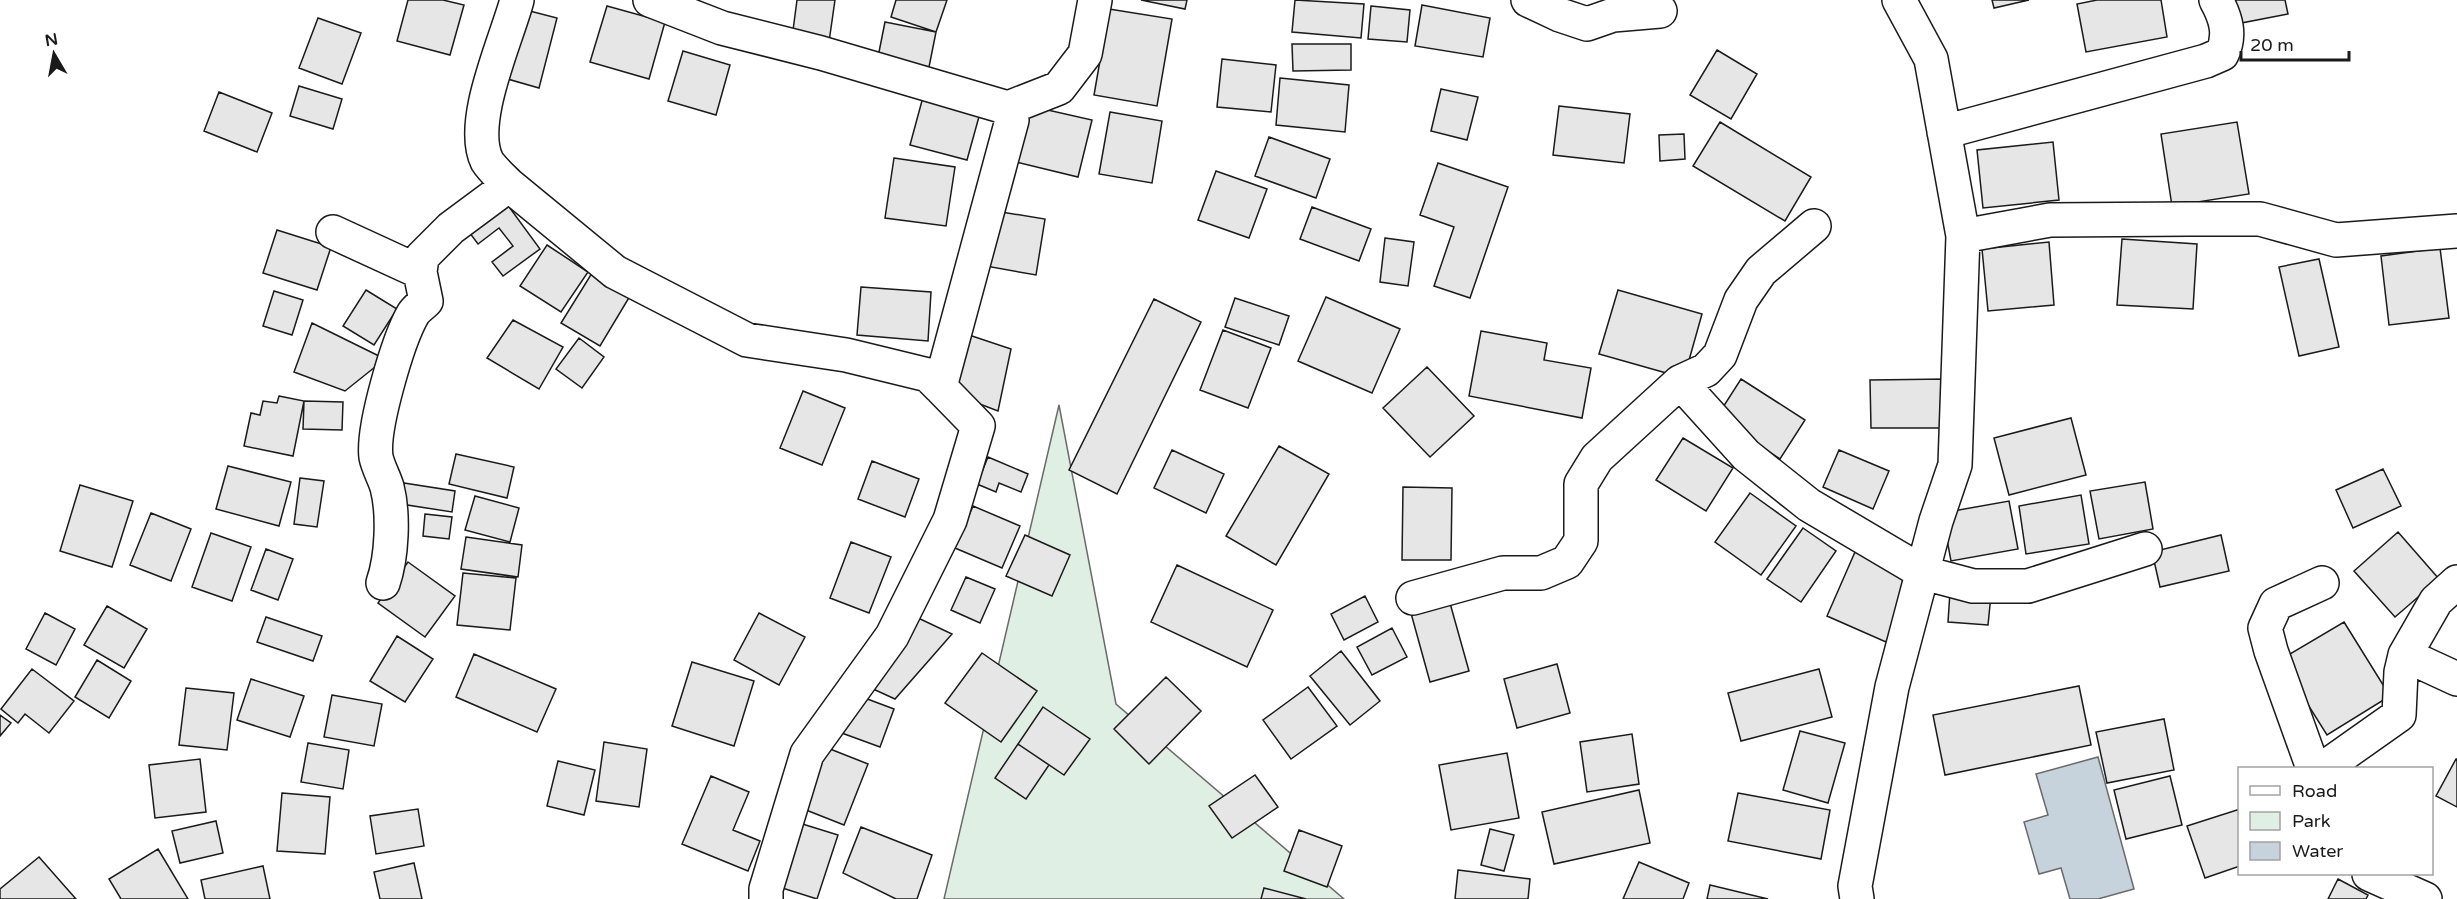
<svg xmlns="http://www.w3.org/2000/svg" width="2457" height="899" viewBox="0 0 2457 899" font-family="'Varela Round',sans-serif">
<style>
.green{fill:#e0efe3;stroke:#6a6a6a;stroke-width:1.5}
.water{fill:#c6d2dc;stroke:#6a6a6a;stroke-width:1.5}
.building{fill:#e6e6e6;stroke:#1a1a1a;stroke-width:1.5}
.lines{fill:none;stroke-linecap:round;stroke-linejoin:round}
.minor-casing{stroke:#1a1a1a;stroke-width:36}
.minor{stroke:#fff;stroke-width:33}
</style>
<rect width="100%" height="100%" fill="#fff"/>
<path class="green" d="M 1059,405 L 1116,704 L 1344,899 L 944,899 Z"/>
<path class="water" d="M 2098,757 L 2134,889 L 2098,899 L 2070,899 L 2061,868 L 2039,874 L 2024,822 L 2048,815 L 2036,774 Z"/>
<path class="building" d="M 408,0 L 443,0 L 464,5 L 450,55 L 397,41 Z
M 797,0 L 835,0 L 829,42 L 792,38 Z
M 896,0 L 947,0 L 936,32 L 891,17 Z
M 1141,0 L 1187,0 L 1185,9 Z
M 1295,0 L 1364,4 L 1361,38 L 1292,32 Z
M 1992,0 L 2029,0 L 1994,8 Z
M 2097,0 L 2161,0 L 2167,37 L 2086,52 L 2077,4 Z
M 2232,0 L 2285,0 L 2288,14 L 2236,24 Z
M 1422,5 L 1490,18 L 1483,57 L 1415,46 Z
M 607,6 L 665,22 L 649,79 L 590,62 Z
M 1371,6 L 1410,10 L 1407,42 L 1368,39 Z
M 522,9 L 557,18 L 539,88 L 504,78 Z
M 1109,9 L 1172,19 L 1157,106 L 1094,95 Z
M 318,18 L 361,33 L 342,84 L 299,68 Z
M 885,22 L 936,32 L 929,67 L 878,57 Z
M 1292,44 L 1351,44 L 1351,70 L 1293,71 Z
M 1717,50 L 1757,74 L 1731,119 L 1690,95 Z
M 683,51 L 730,65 L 716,115 L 668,101 Z
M 1222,59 L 1276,65 L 1271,112 L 1217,107 Z
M 1280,78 L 1349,85 L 1345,132 L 1276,125 Z
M 299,86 L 342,99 L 333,129 L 290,116 Z
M 1441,89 L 1478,97 L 1467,140 L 1431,131 Z
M 219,92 L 272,113 L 257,152 L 204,131 Z
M 923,97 L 980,113 L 967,160 L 910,145 Z
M 1030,106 L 1092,120 L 1078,177 L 1016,162 Z
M 1559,106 L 1630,114 L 1624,163 L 1553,155 Z
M 1110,112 L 1162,121 L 1152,183 L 1099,174 Z
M 1720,122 L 1811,177 L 1785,221 L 1693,166 Z
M 2237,122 L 2249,194 L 2172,206 L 2161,134 Z
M 1684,134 L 1685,159 L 1660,161 L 1659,135 Z
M 1269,137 L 1330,159 L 1316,198 L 1255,176 Z
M 2053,142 L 2059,200 L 1983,208 L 1977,150 Z
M 894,158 L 955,167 L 946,226 L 885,218 Z
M 1438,163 L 1508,187 L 1470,298 L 1434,286 L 1454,227 L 1420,215 Z
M 1216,171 L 1267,189 L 1249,238 L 1198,220 Z
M 504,200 L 540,249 L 503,276 L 492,262 L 513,246 L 499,228 L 478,244 L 466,228 Z
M 1312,207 L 1371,229 L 1359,261 L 1300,239 Z
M 989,210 L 1045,219 L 1036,275 L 980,265 Z
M 277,230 L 331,247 L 317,290 L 263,273 Z
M 1385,238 L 1414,242 L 1408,286 L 1380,282 Z
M 2122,239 L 2197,244 L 2193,309 L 2117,305 Z
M 2049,242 L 2054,305 L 1988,311 L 1982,249 Z
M 547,245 L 588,272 L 561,312 L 520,286 Z
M 2440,248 L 2449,318 L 2389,325 L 2381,256 Z
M 2319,259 L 2339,347 L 2299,356 L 2279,267 Z
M 592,273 L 630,296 L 600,346 L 561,323 Z
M 861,287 L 931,292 L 928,341 L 857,335 Z
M 366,290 L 397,309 L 374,345 L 343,326 Z
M 1618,290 L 1702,314 L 1684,378 L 1599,354 Z
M 274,291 L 303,300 L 292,335 L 263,326 Z
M 1326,297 L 1400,329 L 1372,393 L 1298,361 Z
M 1235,298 L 1289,316 L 1279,345 L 1225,327 Z
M 1154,299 L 1201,322 L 1117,494 L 1069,470 Z
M 513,320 L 563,347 L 539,389 L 487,358 Z
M 312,323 L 385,359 L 345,391 L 294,372 Z
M 1223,330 L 1271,348 L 1248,408 L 1200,390 Z
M 1481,331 L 1547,343 L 1544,360 L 1591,368 L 1582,418 L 1469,396 Z
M 963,333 L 1011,349 L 998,411 L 951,393 Z
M 579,338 L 604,357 L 582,388 L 556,369 Z
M 1427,367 L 1474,416 L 1430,457 L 1383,408 Z
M 1741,379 L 1805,420 L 1780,459 L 1716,418 Z
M 1947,379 L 1947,428 L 1871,428 L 1870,380 Z
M 803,391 L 845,408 L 822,465 L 780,448 Z
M 279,396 L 304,401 L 293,456 L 244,446 L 251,413 L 260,415 L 263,401 L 277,403 Z
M 304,401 L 343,402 L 342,430 L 303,429 Z
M 2071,418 L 2086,475 L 2009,495 L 1994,438 Z
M 1683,438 L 1733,468 L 1706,511 L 1656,480 Z
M 1279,446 L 1329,474 L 1276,565 L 1226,536 Z
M 1172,450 L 1224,474 L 1206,513 L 1154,488 Z
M 1839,450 L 1889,471 L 1873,509 L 1823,487 Z
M 456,454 L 514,467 L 507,498 L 449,484 Z
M 988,457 L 1028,474 L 1021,492 L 999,483 L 996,492 L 977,484 Z
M 872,461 L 919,479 L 905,517 L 858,499 Z
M 228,466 L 291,482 L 279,526 L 216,509 Z
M 2383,469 L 2401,506 L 2353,528 L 2336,490 Z
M 300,478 L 324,481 L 317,527 L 294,524 Z
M 2145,482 L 2153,529 L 2099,539 L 2090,491 Z
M 404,483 L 455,491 L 452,512 L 401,504 Z
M 80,485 L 133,501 L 112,567 L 60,551 Z
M 1403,487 L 1452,488 L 1451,560 L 1402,560 Z
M 1750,493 L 1796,526 L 1761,575 L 1715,542 Z
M 2081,495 L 2089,544 L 2026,554 L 2019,506 Z
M 475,496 L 519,508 L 510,542 L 465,530 Z
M 2009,501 L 2018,549 L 1951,561 L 1942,513 Z
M 973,506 L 1020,526 L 1002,568 L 955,548 Z
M 151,513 L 191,529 L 171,581 L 130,565 Z
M 425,514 L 452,517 L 449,539 L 423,536 Z
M 1803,528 L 1836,551 L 1801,602 L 1767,579 Z
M 2398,532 L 2439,579 L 2395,617 L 2354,571 Z
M 211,533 L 251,547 L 232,601 L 192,587 Z
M 1025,535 L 1070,555 L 1052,596 L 1006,576 Z
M 2221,535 L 2229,571 L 2160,587 L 2152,552 Z
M 466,537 L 522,545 L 518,577 L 461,569 Z
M 851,542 L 891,557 L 869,613 L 830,598 Z
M 266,549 L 293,559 L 278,600 L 251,590 Z
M 1855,552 L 1913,578 L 1886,642 L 1827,616 Z
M 408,562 L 455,596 L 425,637 L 378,603 Z
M 1177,565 L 1273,610 L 1247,667 L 1151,622 Z
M 463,573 L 516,578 L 510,630 L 457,625 Z
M 966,577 L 995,589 L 980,623 L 951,610 Z
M 1950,592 L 1991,595 L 1988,625 L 1948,622 Z
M 1365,596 L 1378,622 L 1344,640 L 1331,614 Z
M 1448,596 L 1469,671 L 1430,682 L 1409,606 Z
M 107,606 L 147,629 L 124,668 L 84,645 Z
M 45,613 L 75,629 L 56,665 L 26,649 Z
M 759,613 L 805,637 L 779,685 L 734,660 Z
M 266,617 L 322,636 L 313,661 L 257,642 Z
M 916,617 L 952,634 L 895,699 L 860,683 Z
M 2344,622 L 2390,696 L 2327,735 L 2280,660 Z
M 1392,628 L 1407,657 L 1372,675 L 1357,647 Z
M 397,636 L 433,659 L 405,702 L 370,681 Z
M 1341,651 L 1380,701 L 1350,725 L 1310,676 Z
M 982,653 L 1037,691 L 1001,742 L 945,703 Z
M 474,654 L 556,689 L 537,732 L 456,697 Z
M 97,660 L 131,681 L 109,718 L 75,697 Z
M 692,662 L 754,681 L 734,746 L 672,726 Z
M 1557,664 L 1570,713 L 1517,728 L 1504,679 Z
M 32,669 L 74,701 L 49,733 L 25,714 L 18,723 L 1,709 Z
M 1819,669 L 1832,717 L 1741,741 L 1728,693 Z
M 1166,677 L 1201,711 L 1149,764 L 1114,729 Z
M 251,679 L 304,696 L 290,737 L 237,720 Z
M 2079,686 L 2091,745 L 1945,775 L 1933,715 Z
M 1308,687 L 1337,726 L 1291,759 L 1263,720 Z
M 186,688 L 234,693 L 227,750 L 179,745 Z
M 854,694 L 894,709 L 880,747 L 839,732 Z
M 332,695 L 382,704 L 374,746 L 324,737 Z
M 1043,707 L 1090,739 L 1064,775 L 1018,744 Z
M 0,715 L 11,723 L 0,736 Z
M 2164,719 L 2174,770 L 2107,783 L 2096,732 Z
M 1800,731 L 1845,743 L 1828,803 L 1783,790 Z
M 1632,734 L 1639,784 L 1587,792 L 1580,742 Z
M 604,742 L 647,749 L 639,807 L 596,801 Z
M 308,743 L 349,750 L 343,789 L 301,782 Z
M 1018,744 L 1049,765 L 1026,799 L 995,778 Z
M 825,747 L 868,764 L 844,825 L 801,808 Z
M 1507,753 L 1519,818 L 1451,830 L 1439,765 Z
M 200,759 L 206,812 L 155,818 L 149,765 Z
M 2456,759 L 2457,759 L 2457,807 L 2436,796 Z
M 558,761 L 595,770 L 584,815 L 547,806 Z
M 1255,775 L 1278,807 L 1232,838 L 1209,806 Z
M 711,776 L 749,792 L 733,830 L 760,841 L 748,871 L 682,844 Z
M 2170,776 L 2182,825 L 2126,839 L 2114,790 Z
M 1639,790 L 1650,843 L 1554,864 L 1542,812 Z
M 282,793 L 330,797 L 325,854 L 277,851 Z
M 1738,793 L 1830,810 L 1821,859 L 1728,841 Z
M 418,809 L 424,846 L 376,854 L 370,816 Z
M 2240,809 L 2240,866 L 2205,878 L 2187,826 Z
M 216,821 L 223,853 L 180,863 L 172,831 Z
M 796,822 L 838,835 L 817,899 L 776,886 Z
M 861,827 L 932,855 L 917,899 L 896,899 L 843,873 Z
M 1490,829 L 1514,835 L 1504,871 L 1481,865 Z
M 1299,830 L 1342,846 L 1327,887 L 1284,871 Z
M 158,849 L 188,899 L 121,899 L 109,879 Z
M 39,857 L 76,899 L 0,899 L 0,889 Z
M 1639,862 L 1689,883 L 1683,899 L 1623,899 Z
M 414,863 L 422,899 L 380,899 L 374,872 Z
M 263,866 L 270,899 L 205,899 L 201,880 Z
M 1458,870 L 1530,879 L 1528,899 L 1455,899 Z
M 2338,879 L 2368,895 L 2366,899 L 2328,899 Z
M 1710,885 L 1768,899 L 1707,899 Z
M 1264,888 L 1306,899 L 1261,899 Z"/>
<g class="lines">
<defs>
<path id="minor" d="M 650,0 L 722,28 L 821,53 L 1008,108
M 1528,0 L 1560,15 L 1587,24 L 1613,15 L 1660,11
M 1944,132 L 2206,61 L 2222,54 C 2231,35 2226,18 2216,0
M 509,185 C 502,178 492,169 487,161 C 468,122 506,41 517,0
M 333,232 L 420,272 L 422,257 L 451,228 L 509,185 L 615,272 L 747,340 L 846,355 L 928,375 L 940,387 L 1012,120 L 1008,108 L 1059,88 L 1085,54 L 1095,0
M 1963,236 L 2050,220 L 2189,219 L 2260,219 L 2336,240 L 2457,231
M 1680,382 L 1706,370 L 1720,355 L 1741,300 L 1761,271 L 1814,226
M 383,583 C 392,557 394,514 387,487 C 384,477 378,467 376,457 C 372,428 398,340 413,314 C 416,309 422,305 426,301 L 420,272
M 1413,598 L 1503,573 L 1541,573 L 1567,562 L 1581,541 L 1581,484 L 1597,458 L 1680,382 L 1746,455 L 1809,505 L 1924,573 L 1973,586 L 2028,586 L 2145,549
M 2405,655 L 2457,679
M 2313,768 L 2271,651 L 2265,628 L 2276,604 L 2322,583
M 2324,768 L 2399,715 L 2401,672 L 2405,655 L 2436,601 L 2457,582
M 2369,874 L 2425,899
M 766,899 L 766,889 L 807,754 L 892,636 L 950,520 L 978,426 L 940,387
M 1857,899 L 1855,886 L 1892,687 L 1936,521 L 1955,465 L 1963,236 L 1931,59 L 1899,0"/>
</defs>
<use href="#minor" class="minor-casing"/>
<use href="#minor" class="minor"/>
</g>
<rect x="2238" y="767" width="195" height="108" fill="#ffffff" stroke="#a3a3a3" stroke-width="1.5"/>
<rect x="2250" y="786" width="30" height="9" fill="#ffffff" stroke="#a3a3a3" stroke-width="1.5"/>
<text x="2292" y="797" font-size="18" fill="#1a1a1a">Road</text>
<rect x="2250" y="812" width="30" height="18" fill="#e0efe3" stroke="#a3a3a3" stroke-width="1.5"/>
<text x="2292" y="827" font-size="18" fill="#1a1a1a">Park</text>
<rect x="2250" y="842" width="30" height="18" fill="#c6d2dc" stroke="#a3a3a3" stroke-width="1.5"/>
<text x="2292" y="857" font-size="18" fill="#1a1a1a">Water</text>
<g transform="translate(54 54) rotate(350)" stroke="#ffffff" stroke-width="4.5" paint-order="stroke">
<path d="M0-4.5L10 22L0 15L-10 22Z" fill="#1a1a1a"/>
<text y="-9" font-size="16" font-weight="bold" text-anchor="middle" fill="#1a1a1a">N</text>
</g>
<path d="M2241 51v9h108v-9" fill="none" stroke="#1a1a1a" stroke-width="3"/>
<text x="2250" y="51" font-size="18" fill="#1a1a1a" stroke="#ffffff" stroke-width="4.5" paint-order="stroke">20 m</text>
</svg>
